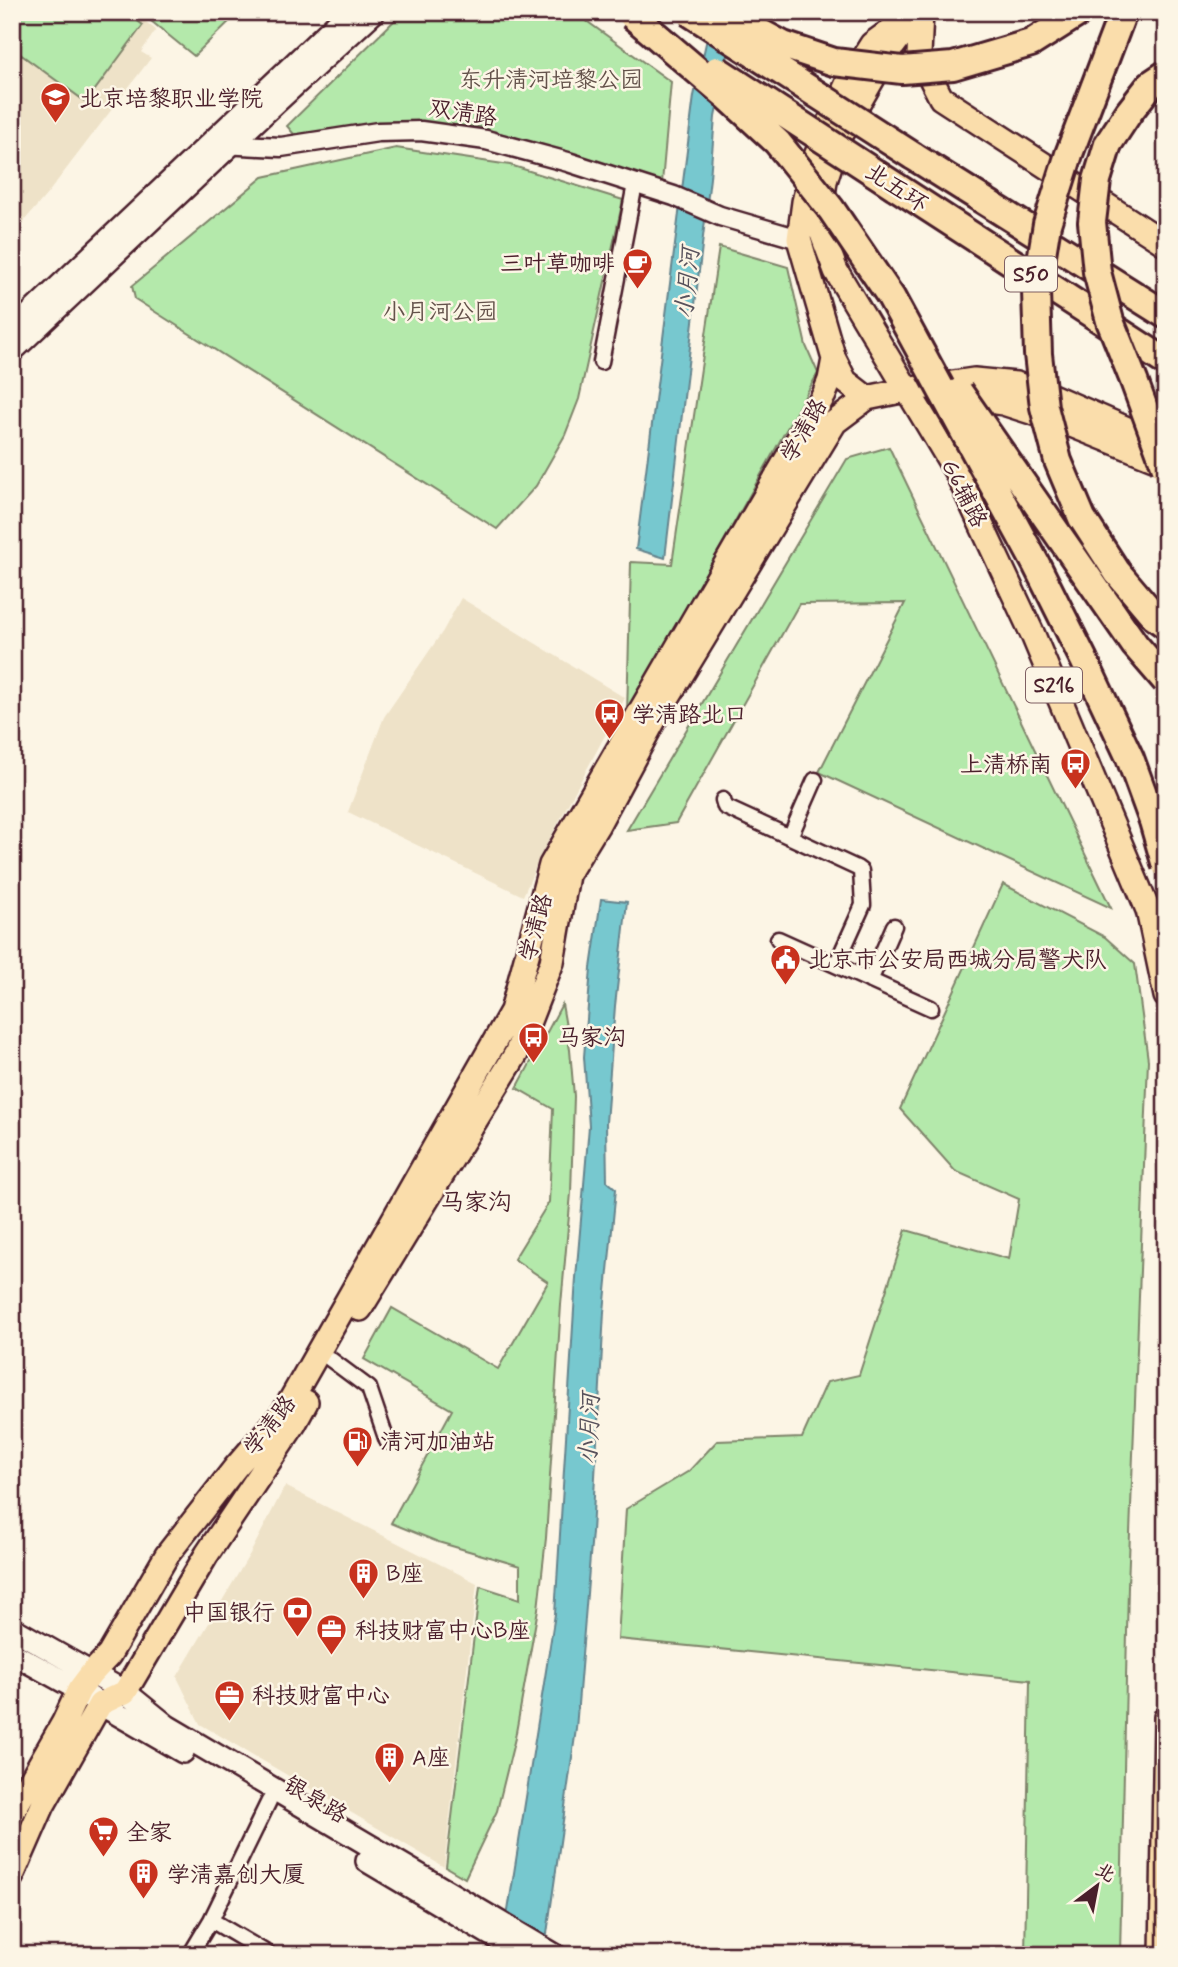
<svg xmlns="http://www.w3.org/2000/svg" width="1178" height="1967" viewBox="0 0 1178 1967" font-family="Mynerve,'LXGW WenKai TC',sans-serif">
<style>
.built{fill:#eee2c8}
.green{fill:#b4e9ab;stroke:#7f846b;stroke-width:2}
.water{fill:#77c8cf;stroke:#65848d;stroke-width:2}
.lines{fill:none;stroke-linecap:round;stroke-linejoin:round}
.minor-casing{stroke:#4a1f2b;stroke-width:19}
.tertiary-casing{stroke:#4a1f2b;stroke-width:23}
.secondary-casing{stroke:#4a1f2b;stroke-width:26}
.primary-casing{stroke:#4a1f2b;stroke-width:28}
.motorway-casing{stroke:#4a1f2b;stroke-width:32}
.minor{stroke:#fcf5e5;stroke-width:14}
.tertiary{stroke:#fcf5e5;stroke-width:18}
.secondary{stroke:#fcf5e5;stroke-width:21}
.primary{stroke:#faddab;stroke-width:23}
.motorway{stroke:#faddab;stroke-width:26}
.motorway-bridge-casing{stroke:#4a1f2b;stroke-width:32;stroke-linecap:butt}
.motorway-bridge{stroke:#faddab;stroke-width:26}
.labels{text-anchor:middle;stroke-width:5;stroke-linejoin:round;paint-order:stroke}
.shield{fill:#fcf5e5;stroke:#7f5f63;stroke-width:2}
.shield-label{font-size:21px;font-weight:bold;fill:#4a1f2b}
.park-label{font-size:23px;fill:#64524b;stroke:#fcf5e5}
.poi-label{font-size:23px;fill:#4a1f2b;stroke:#fcf5e5;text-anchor:start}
.street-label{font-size:23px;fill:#4a1f2b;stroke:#fcf5e5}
.water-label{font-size:24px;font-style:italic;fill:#58525c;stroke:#fcf5e5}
.neighbourhood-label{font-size:24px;fill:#4a1f2b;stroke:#fcf5e5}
</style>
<rect width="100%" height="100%" fill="#fcf5e5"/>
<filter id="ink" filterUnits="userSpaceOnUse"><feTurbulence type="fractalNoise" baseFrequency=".0143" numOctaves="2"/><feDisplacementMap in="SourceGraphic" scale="14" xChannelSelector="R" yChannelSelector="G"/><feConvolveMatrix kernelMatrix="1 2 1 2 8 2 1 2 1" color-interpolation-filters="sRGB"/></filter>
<g filter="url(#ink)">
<path class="built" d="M 12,12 L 133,12 L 156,30 L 141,52 L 151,58 L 48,193 L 12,235 Z
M 461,598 L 625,698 L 542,853 L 523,896 L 348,812 L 384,717 L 443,631 Z
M 285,1486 L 477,1583 L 444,1867 L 200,1724 L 177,1677 L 251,1552 Z"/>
<path class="green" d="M 12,12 L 125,12 L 143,25 L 86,102 L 12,48 Z
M 140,12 L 239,12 L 194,56 Z
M 403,12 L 574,12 L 671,82 L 662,183 L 480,127 L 410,122 L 298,139 L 287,126 Z
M 396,148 L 510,165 L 623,200 L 579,399 L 565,435 L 536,486 L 497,529 L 135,299 L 132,286 L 263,177 Z
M 719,247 L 788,267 L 806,346 L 818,373 L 627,714 L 631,562 L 672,564 Z
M 889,447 L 1111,908 L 819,772 L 905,603 L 799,604 L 676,823 L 627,830 L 847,459 Z
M 1003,884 L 1105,937 L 1135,964 L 1148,1060 L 1128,1586 L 1120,1955 L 1025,1955 L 1030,1680 L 618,1639 L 626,1509 L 689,1471 L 717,1441 L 802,1438 L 827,1382 L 859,1375 L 906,1230 L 1009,1259 L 1019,1199 L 955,1171 L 900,1109 Z
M 562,1004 L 570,1050 L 574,1096 L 571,1193 L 561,1305 L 546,1538 L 538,1609 L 515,1738 L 497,1811 L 465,1878 L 446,1867 L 480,1586 L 520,1599 L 520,1566 L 438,1542 L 391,1523 L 452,1410 L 364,1359 L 392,1308 L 498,1369 L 548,1282 L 514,1259 L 549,1202 L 553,1109 L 517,1088 Z"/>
<path class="water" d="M 713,12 L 737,12 L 715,117 L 710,178 L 665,558 L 636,549 L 694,96 Z
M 601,899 L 627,902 L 615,1006 L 606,1123 L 607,1181 L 616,1189 L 604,1312 L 592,1532 L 576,1729 L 544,1955 L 501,1955 L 555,1614 L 576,1278 L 589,1126 L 584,1057 L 591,968 Z"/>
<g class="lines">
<defs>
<path id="minor" d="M 601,362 L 635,184
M 723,800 L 725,807 L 857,868 L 861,871 L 863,905 L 836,965
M 790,837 L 815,780
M 778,939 L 931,1008
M 870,981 L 894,926
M 330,1359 L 369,1388 L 387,1441
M 211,1920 L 270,1955
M 190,1955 L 211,1920 L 269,1801"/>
<path id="tertiary" d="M 222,144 L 281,147 L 378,132 L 421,131 L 486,140 L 568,162 L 674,196 L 720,216 L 799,239"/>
<path id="secondary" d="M 12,331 L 349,12
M 12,351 L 258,119 L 374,12
M 12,1628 L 125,1692 L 167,1726 L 555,1955
M 12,1653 L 79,1690 L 100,1704 L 183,1752
M 367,1861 L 525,1955"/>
<path id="primary" d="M 921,12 L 919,55 L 941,98 L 1166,244
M 906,29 L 887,54 L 839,137 L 825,181 L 819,226 L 836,271 L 957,473 L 1033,635 L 1148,910 L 1166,996
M 834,359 L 845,381 L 867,398
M 951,396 L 1003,403 L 1069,424 L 1166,463
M 360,1309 L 516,1054 L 552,962 L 567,875 L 597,826 L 654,720 L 835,422 L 867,398 L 906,390 L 974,380 L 1016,384 L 1052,396 L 1166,446
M 12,1813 L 64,1722 L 79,1690 L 91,1674 L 109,1655 L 167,1555 L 235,1468 L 284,1412 L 512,1011 L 551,865 L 824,395 L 830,380 L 834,359 L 799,239 L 804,202 L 813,164 L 827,128 L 848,82 L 872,44 L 916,12
M 12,1876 L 43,1805 L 100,1704 L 125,1692 L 207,1554 L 294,1424 L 306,1402
M 1162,1955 L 1166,1717"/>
<path id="motorway" d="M 913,156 L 1166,315
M 895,186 L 1166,362"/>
</defs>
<use href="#minor" class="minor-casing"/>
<use href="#tertiary" class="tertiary-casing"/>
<use href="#secondary" class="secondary-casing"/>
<use href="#primary" class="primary-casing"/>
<use href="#motorway" class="motorway-casing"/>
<use href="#minor" class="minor"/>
<use href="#tertiary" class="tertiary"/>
<use href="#secondary" class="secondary"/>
<use href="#primary" class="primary"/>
<use href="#motorway" class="motorway"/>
<defs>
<path id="motorway-bridge" d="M 689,12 L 913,156
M 722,12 L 783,45 L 834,62 L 902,70 L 953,66 L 1031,43 L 1080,12
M 1123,12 L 1069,154 L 1047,224 L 1036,291 L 1038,354 L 1044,407 L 1058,461 L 1082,518 L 1117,572 L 1155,617 L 1166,625
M 632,15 L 727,96 L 777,142 L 831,209 L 891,297 L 1036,564 L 1084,660 L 1130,758 L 1153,821 L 1166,866
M 717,70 L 895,186
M 1166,74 L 1151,84 L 1129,112 L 1108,144 L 1097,180 L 1092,222 L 1097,272 L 1110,321 L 1134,381 L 1166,468
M 959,392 L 1135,645 L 1166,681"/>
</defs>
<use href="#motorway-bridge" class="motorway-bridge-casing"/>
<use href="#motorway-bridge" class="motorway-bridge"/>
</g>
</g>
<defs>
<symbol id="university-pin" viewBox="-11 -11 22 30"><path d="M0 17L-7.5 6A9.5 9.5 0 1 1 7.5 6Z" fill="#c8321e" stroke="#fcf5e5"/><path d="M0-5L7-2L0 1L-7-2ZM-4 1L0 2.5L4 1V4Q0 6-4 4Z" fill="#fff"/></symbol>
<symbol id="cafe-pin" viewBox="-11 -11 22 30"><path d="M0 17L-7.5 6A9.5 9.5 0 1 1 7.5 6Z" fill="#c8321e" stroke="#fcf5e5"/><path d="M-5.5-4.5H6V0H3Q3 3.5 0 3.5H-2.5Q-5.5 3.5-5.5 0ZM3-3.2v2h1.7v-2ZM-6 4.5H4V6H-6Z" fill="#fff"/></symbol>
<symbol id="bus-pin" viewBox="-11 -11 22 30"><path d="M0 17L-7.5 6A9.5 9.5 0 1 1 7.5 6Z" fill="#c8321e" stroke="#fcf5e5"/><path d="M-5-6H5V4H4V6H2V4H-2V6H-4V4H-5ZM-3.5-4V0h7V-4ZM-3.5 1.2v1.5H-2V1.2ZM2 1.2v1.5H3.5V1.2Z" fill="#fff"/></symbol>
<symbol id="civic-pin" viewBox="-11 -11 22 30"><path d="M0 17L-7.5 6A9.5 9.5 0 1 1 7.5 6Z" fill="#c8321e" stroke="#fcf5e5"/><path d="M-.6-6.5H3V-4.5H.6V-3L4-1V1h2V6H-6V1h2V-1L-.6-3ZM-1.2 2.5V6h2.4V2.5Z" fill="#fff"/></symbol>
<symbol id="fuel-pin" viewBox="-11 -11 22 30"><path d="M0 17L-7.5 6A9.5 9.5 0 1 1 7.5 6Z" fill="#c8321e" stroke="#fcf5e5"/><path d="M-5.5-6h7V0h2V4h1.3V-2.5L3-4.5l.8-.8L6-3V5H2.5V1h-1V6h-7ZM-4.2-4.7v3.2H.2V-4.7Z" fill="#fff"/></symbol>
<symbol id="building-pin" viewBox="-11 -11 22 30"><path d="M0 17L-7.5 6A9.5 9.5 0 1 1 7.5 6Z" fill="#c8321e" stroke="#fcf5e5"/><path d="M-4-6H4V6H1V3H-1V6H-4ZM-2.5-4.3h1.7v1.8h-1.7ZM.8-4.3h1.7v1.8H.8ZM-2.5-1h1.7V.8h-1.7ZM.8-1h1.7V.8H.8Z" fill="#fff"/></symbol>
<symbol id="bank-pin" viewBox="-11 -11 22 30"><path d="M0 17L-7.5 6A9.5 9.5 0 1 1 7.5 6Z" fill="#c8321e" stroke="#fcf5e5"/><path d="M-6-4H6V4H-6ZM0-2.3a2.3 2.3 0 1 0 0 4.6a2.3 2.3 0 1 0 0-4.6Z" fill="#fff"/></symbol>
<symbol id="office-pin" viewBox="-11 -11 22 30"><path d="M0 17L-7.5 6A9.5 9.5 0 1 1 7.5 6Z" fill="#c8321e" stroke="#fcf5e5"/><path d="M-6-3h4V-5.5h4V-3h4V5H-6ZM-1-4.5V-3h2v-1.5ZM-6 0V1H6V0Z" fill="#fff"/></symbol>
<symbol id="supermarket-pin" viewBox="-11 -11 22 30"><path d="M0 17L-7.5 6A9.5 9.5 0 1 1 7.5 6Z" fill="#c8321e" stroke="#fcf5e5"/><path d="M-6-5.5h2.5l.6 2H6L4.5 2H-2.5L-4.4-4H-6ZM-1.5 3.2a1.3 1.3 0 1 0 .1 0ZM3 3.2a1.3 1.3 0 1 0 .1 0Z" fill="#fff"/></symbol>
</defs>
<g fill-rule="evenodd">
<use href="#university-pin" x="38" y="80" width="35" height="47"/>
<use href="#cafe-pin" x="620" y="246" width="35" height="47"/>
<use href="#bus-pin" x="592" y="696" width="35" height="47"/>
<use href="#bus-pin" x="1058" y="746" width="35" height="47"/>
<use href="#civic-pin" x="768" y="942" width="35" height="47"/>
<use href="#bus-pin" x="516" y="1020" width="35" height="47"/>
<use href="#fuel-pin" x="340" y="1424" width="35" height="47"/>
<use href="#building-pin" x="346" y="1556" width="35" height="47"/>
<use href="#bank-pin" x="280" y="1594" width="35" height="47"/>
<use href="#office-pin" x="314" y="1612" width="35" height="47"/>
<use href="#office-pin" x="212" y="1678" width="35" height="47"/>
<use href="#building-pin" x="372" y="1740" width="35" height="47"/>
<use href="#supermarket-pin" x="86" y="1814" width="35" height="47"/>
<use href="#building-pin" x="126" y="1856" width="35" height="47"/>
</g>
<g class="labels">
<g class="shield">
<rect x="1005" y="256.5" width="52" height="35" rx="5"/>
<rect x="1026" y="667.5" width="56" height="35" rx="5"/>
</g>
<g class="shield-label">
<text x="1031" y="281">S50</text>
<text x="1054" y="692">S216</text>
</g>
<g class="park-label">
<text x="551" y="87">东升清河培黎公园</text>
<text x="440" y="319">小月河公园</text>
</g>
<g class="poi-label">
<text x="79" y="106">北京培黎职业学院</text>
<text x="615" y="271" text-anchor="end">三叶草咖啡</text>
<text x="632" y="722">学清路北口</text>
<text x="1052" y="772" text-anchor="end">上清桥南</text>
<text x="808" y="967">北京市公安局西城分局警犬队</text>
<text x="557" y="1045">马家沟</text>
<text x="380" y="1449">清河加油站</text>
<text x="386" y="1581">B座</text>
<text x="275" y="1620" text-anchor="end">中国银行</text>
<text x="355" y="1638">科技财富中心B座</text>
<text x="252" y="1703">科技财富中心</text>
<text x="412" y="1765">A座</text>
<text x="126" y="1840">全家</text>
<text x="167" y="1882">学清嘉创大厦</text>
</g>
<g class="street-label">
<text transform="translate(463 112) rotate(9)" y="8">双清路</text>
<text transform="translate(897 187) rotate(33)" y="8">北五环</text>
<text transform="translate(803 430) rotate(-60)" y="8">学清路</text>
<text transform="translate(965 493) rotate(63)" y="8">G6辅路</text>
<text transform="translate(535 927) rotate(-75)" y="8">学清路</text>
<text transform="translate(269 1425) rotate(-52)" y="8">学清路</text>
<text transform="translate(316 1799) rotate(31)" y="8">银泉路</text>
</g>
<g class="water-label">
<text transform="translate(687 283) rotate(-85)" y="8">小月河</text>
<text transform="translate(589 1429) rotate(-88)" y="8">小月河</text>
</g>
<g class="neighbourhood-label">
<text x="476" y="1210">马家沟</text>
</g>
</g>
<rect width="1178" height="1967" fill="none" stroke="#fcf5e5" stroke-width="42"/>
<rect x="21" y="21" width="1136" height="1925" fill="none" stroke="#4a1f2b" stroke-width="2.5" filter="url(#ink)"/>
<g transform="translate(1097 1886) rotate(32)" stroke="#fcf5e5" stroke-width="5" paint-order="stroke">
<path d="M0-5L12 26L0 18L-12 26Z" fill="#4a1f2b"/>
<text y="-10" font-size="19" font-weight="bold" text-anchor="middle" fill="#4a1f2b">北</text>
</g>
</svg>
